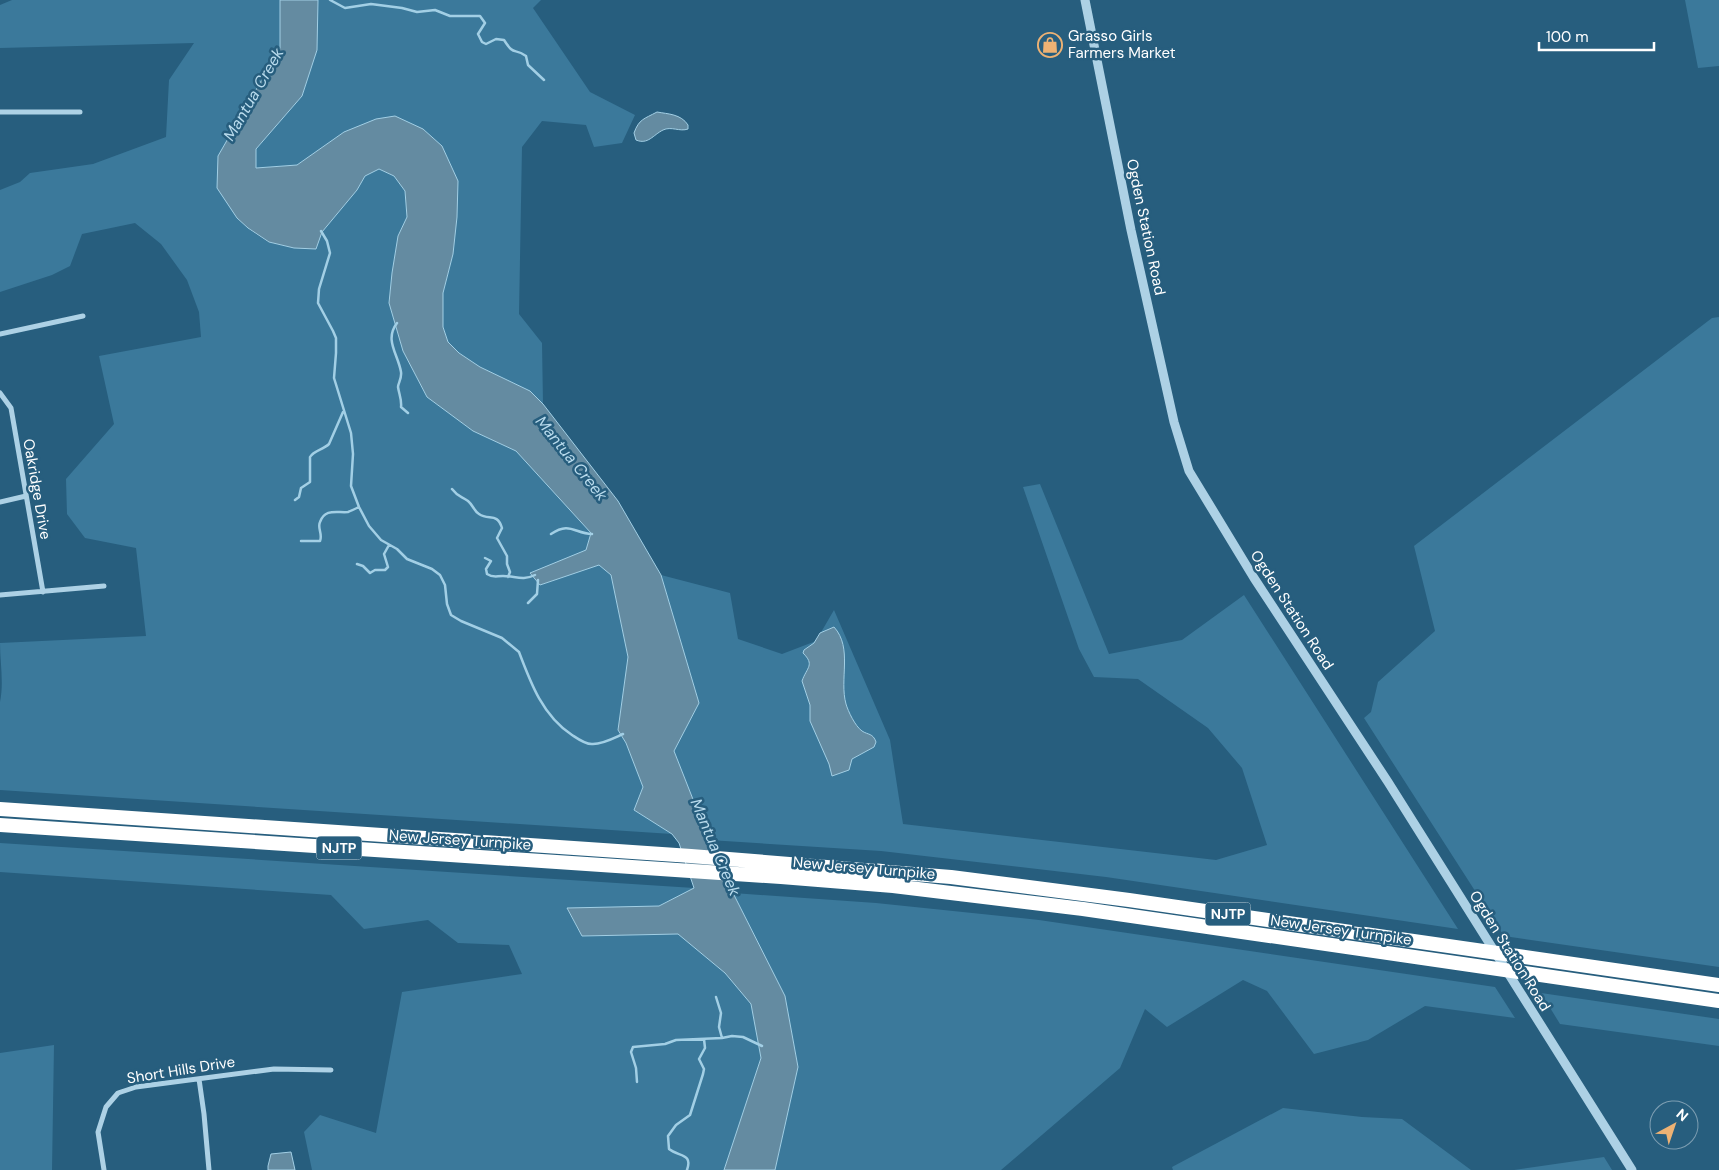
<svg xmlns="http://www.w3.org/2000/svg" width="1719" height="1170" viewBox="0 0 1719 1170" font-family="'DM Sans',sans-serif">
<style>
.green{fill:#3b799b}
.water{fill:#648ba1;stroke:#a2cfe5}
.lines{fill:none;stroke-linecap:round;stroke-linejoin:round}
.stream{stroke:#a2cfe5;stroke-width:2.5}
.minor{stroke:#add1e5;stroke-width:5}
.tertiary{stroke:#add1e5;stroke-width:9}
.motorway{stroke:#fff;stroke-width:14}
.labels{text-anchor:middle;stroke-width:5;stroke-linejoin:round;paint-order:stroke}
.shield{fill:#275e7e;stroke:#becfd8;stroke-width:1}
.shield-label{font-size:14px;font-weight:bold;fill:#fff}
.poi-label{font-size:15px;fill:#fff;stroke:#275e7e;text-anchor:start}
.street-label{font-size:15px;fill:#fff;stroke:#275e7e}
.water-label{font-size:16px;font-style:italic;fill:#b9dbed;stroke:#275e7e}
</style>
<rect width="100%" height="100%" fill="#275e7e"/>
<path class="green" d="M 12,0 L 280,0 L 280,48 L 218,156 L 237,218 L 250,230 L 268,242 L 294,248 L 315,249 L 322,232 L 357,190 L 365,176 L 379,169 L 394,176 L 405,191 L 407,217 L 398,236 L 392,273 L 389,303 L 403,351 L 427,397 L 473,431 L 516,451 L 591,533 L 586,550 L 530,574 L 540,585 L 599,565 L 611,575 L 628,657 L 618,730 L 626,743 L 643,787 L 634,810 L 672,834 L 0,790 L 0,702 C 4,683 0,662 0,643 L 146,636 L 136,548 L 85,538 L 67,514 L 66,479 L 114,424 L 99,356 L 201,337 L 199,312 L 187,280 L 161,244 L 135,223 L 82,234 L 70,266 L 52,275 L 0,292 L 0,190 L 20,182 L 30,173 L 93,164 L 166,137 L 169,80 L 194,43 L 0,48 L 0,5 Z
M 318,0 L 541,0 L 533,8 L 590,92 L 635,115 L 622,143 L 594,147 L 586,125 L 542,121 L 522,147 L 519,314 L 542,343 L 543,404 L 529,391 L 480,367 L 459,353 L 448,342 L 443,327 L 443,293 L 453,254 L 457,217 L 458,182 L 442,146 L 423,129 L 344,132 L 297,165 L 256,168 L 256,149 L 302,96 L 317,50 Z
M 1685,0 L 1719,0 L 1719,66 L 1698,68 Z
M 1719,317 L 1719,967 L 1504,936 L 1364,718 L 1371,712 L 1378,682 L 1435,631 L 1414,546 L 1712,318 Z
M 1040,484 L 1109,654 L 1182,640 L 1244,595 L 1458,929 L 1106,877 L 881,851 L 709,840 L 674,751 L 699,703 L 661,575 L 730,593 L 738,639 L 782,654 L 816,641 L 834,610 L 890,740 L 903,824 L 1216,860 L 1267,845 L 1242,768 L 1208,728 L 1138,679 L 1094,677 L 1079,649 L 1023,487 Z
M 0,843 L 694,888 L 659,906 L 567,909 L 582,936 L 678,934 L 725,973 L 751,1004 L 761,1058 L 724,1170 L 312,1170 L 304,1132 L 320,1115 L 376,1133 L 402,992 L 522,974 L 509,945 L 458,943 L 428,920 L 364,929 L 331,895 L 0,872 Z
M 733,893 L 876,903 L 1039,920 L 1495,987 L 1515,1018 L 1425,1006 L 1368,1040 L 1314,1054 L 1267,991 L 1243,980 L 1167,1027 L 1145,1009 L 1120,1068 L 1001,1170 L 775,1170 L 798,1067 L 785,996 Z
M 1541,993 L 1719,1019 L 1719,1046 L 1560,1024 Z
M 54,1045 L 52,1170 L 0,1170 L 0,1053 Z
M 1283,1108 L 1362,1117 L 1402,1119 L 1471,1170 L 1173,1170 L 1172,1167 Z
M 1604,1157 L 1612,1170 L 1514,1170 Z"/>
<path class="water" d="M 280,0 L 318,0 L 317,50 L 302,96 L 256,149 L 256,168 L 297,165 L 344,132 L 376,119 L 395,116 L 423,129 L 442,146 L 458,181 L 457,217 L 453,254 L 443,293 L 443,327 L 448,342 L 459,353 L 480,367 L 530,391 L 543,404 L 618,501 L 661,575 L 699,703 L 674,751 L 709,840 L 733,893 L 785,996 L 798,1067 L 775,1170 L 724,1170 L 761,1058 L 751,1004 L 725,973 L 678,934 L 582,936 L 567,908 L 659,906 L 694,888 L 679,843 L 672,834 L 634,810 L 643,787 L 626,743 L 618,730 L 628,657 L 611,575 L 599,565 L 540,585 L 530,573 L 586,550 L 591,533 L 516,451 L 473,431 L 427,397 L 403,351 L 389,303 L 392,273 L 398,236 L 407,217 L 405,191 L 394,176 L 379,169 L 365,176 L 357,190 L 322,232 L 316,249 L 294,248 L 269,242 L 248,228 L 237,218 L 217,188 L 218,156 L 280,48 Z
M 657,112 C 668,114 681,114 688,125 L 688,129 C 680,132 671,126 663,130 C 653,135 648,145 636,140 L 634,133 C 639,119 644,119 657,112 Z
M 834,627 C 853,648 839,679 846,704 C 848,711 855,726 862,731 C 868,735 873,733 876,742 L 874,747 L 852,759 L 849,770 L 832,776 L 829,764 L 810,721 L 810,705 L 802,681 C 807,667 815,665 803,653 L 804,650 L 814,643 L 820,633 Z
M 291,1152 L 295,1170 L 268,1170 L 268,1166 L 271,1154 Z"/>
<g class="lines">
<path class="stream" d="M 330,0 L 345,8 L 371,4 L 402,8 L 417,12 L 435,10 L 450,16 L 480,16 L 485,23 L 478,34 L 482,42 L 486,44 L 496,39 L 504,40 C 515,57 513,47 526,56 L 528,65 L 544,80
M 321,231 L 327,241 L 330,253 L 319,289 L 318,303 L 333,331 L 336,338 L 336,353 L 334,378 L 351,433 L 353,454 L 351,486 L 359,507 L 369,526 L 381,540 L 397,549 L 407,559 L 432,569 L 440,575 L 445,585 L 447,604 L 451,615 L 461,621 L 502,638 L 519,652 C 531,684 543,716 572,735 C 578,739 586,745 593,744 C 603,744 614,738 623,734
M 397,323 C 384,340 398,354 401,372 C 402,379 398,383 398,387 C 399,394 402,400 401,407 L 408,413
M 452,489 C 458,497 461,496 468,501 C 473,505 474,511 479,514 C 489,521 497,512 502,528 L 497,538 L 507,556 L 507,564 L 510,572 L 508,577
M 295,500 L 299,497 L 301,488 L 310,482 L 310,457 C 314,450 323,450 329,444 L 343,412
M 551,534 C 570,521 575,534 592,534
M 301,541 L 320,541 C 323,534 317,528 320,522 C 325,508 337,513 348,512 C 351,511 355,509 359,507
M 485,558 L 491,561 L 486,569 L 487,574 C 493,578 496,576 503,576 C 515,576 523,581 535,575
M 357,564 L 363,566 L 370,573 L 375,570 L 385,570 L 388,567 L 384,554 L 389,545
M 528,603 L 537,594 L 538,580
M 716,997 L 721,1013 L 719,1027 L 722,1038
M 637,1082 L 636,1068 L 631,1052 L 633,1047 L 665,1044 L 676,1040 L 722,1038 L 732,1036 L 743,1037 L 762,1046
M 687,1170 C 693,1153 679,1157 669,1149 L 668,1136 L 676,1125 L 690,1115 L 703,1074 L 704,1069 L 699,1059 L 705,1048 L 704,1039"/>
<path class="minor" d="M 0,112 L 80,112
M 0,334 L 83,316
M 0,393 L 11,408 L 43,592
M 0,502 L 26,496
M 0,595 L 104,586
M 199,1079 L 204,1114 L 209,1170
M 104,1170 L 98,1132 L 106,1107 L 118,1093 L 136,1087 L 274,1069 L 331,1070"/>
<path class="tertiary" d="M 1085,0 L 1131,230 L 1174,422 L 1189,471 L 1254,578 L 1388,782 L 1632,1170"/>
<path class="motorway" d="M 0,809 L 691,856 L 951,877 L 1129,900 L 1719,985
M 0,825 L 781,877 L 893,886 L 1083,909 L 1719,1001"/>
</g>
<defs>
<symbol id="shop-ring" viewBox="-11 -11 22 22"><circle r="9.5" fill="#275e7e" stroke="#edb274" stroke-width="1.5"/><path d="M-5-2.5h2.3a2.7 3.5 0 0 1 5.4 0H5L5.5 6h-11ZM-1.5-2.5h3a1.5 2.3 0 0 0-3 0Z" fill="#edb274"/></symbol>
</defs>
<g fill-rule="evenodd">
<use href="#shop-ring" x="1036" y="31" width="28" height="28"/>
</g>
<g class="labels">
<g class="shield">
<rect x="316.5" y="836.5" width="45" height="23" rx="4"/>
<rect x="1205.5" y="902.5" width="45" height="23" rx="4"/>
</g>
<g class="shield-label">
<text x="339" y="853">NJTP</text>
<text x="1228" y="919">NJTP</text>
</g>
<g class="poi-label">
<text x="1068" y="41">Grasso Girls<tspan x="1068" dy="17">Farmers Market</tspan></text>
</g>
<g class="street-label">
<text transform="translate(1146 227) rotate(78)" y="5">Ogden Station Road</text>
<text transform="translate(37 489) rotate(80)" y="5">Oakridge Drive</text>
<text transform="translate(1292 610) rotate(57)" y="5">Ogden Station Road</text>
<text transform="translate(460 840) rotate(4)" y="5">New Jersey Turnpike</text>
<text transform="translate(864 868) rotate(5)" y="5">New Jersey Turnpike</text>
<text transform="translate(1341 930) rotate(8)" y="5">New Jersey Turnpike</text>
<text transform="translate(1510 951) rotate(58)" y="5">Ogden Station Road</text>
<text transform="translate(181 1070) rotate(-9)" y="5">Short Hills Drive</text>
</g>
<g class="water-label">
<text transform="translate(253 94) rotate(-60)" y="6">Mantua Creek</text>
<text transform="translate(572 458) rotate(51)" y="6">Mantua Creek</text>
<text transform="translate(716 847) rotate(67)" y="6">Mantua Creek</text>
</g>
</g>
<g transform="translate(1674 1125) rotate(40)"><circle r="24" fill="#275e7e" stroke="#7d9eb2"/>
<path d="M0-4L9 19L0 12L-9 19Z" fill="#edb274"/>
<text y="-8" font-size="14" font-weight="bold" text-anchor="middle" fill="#ffffff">N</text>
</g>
<path d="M1539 42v8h115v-8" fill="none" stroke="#ffffff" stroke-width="2.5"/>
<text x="1546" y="42" font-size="15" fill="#ffffff" stroke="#275e7e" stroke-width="4" paint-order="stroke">100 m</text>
</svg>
